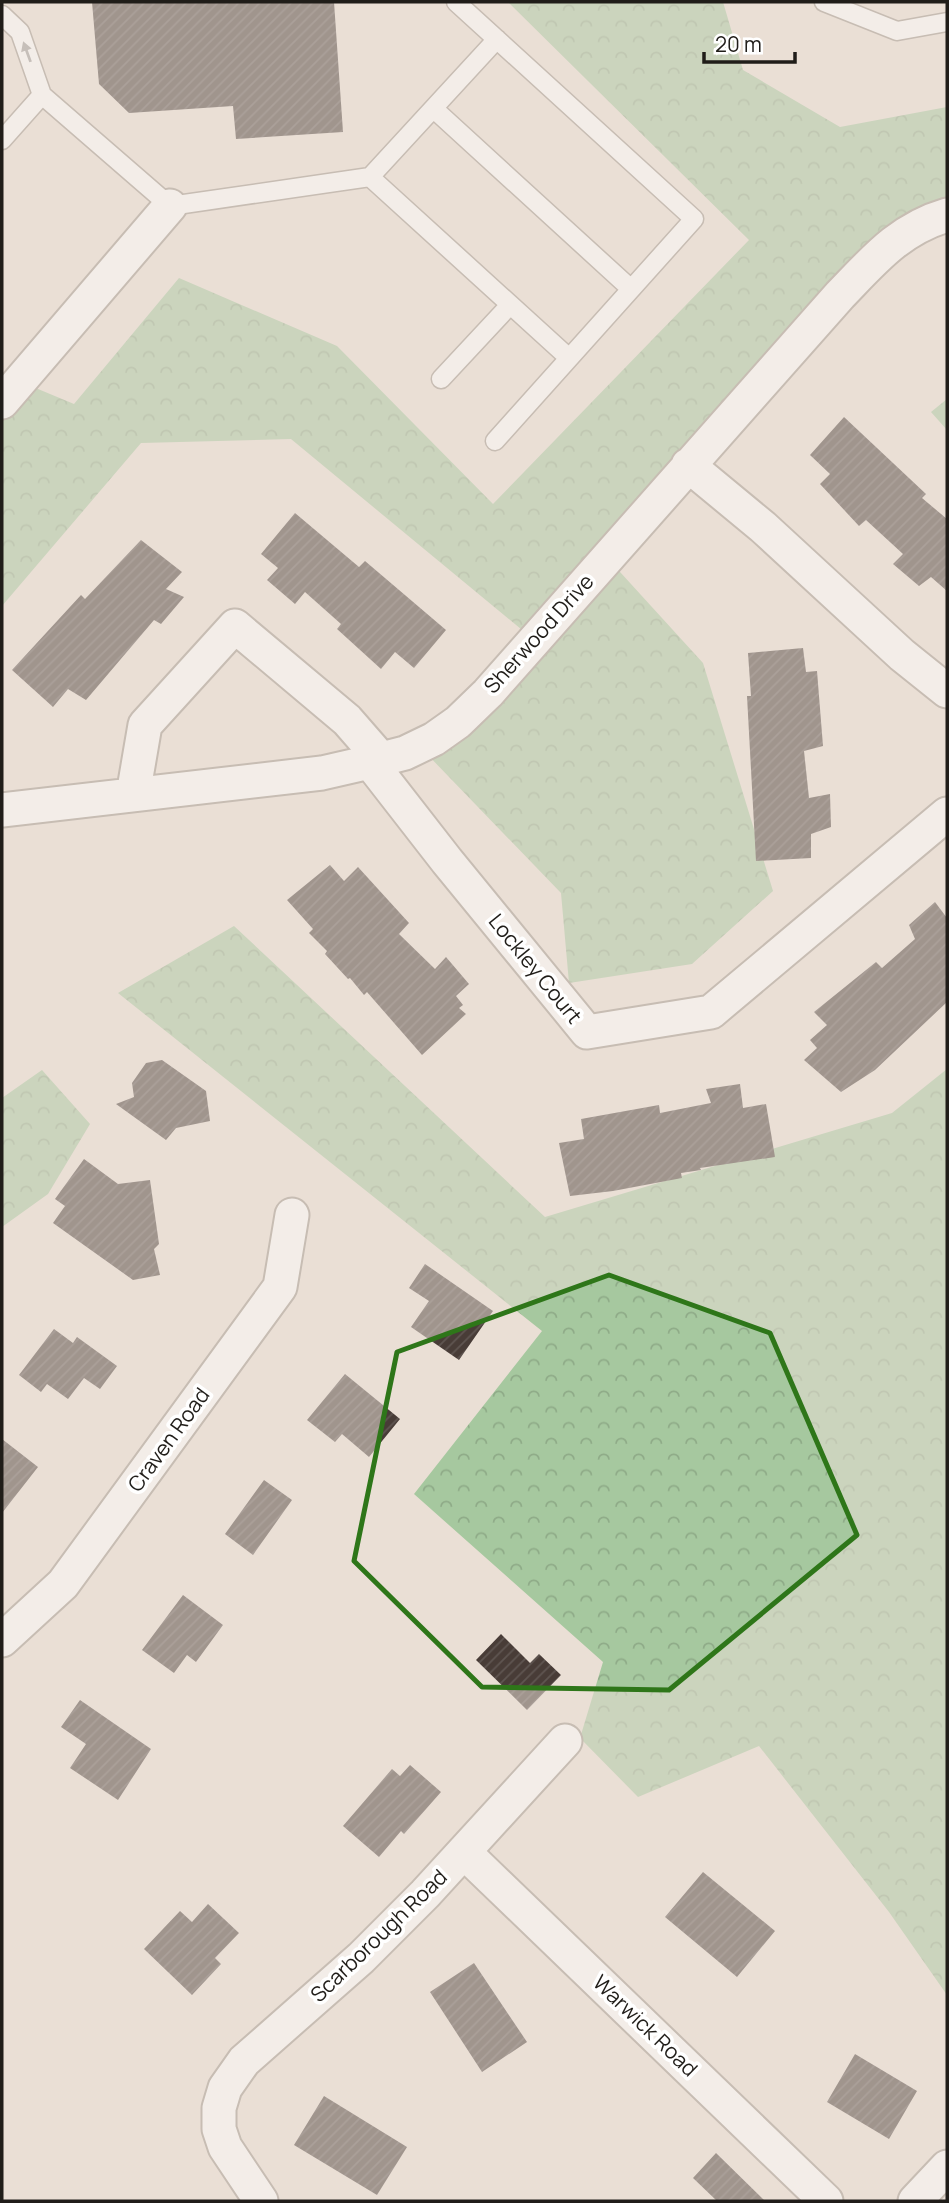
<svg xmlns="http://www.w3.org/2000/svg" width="949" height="2203" viewBox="0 0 949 2203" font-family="Manrope,sans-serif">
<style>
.forest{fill:url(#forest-crowns)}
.building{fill:url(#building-hatch)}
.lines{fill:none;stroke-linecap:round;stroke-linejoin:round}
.service-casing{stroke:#9e948a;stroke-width:21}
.minor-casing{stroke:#9e948a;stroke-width:37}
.service{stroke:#fff;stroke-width:18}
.minor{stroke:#fff;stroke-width:33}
.oneway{fill:#9b9998}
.marked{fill:none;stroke:#2e7619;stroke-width:5;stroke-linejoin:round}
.labels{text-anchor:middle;stroke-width:7;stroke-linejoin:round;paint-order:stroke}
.street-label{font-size:21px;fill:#201d19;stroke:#fff}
</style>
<defs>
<pattern id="forest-crowns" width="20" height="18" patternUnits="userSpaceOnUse" patternTransform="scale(1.75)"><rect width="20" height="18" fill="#a6c89f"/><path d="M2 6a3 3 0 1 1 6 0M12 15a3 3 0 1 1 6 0" fill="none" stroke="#8fab88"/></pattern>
<pattern id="building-hatch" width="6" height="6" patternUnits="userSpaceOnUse" patternTransform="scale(1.75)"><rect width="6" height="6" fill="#483c37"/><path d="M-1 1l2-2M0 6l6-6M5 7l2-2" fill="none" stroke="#5f5551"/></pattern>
</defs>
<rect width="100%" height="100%" fill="#eadfd5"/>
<path class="forest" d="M 508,2 L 723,2 L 743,70 L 840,127 L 947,107 L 947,223 L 914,228 L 610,561 L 703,663 L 773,891 L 692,964 L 569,983 L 561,893 L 424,751 L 533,639 L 291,439 L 141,443 L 2,606 L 2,374 L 74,404 L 179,278 L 337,346 L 493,504 L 749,240 Z
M 947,399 L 947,430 L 931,412 Z
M 234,926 L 545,1217 L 892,1113 L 947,1069 L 947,1995 L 889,1912 L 759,1746 L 638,1797 L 580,1738 L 603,1662 L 414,1494 L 542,1331 L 118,993 Z
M 42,1070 L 90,1124 L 48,1194 L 2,1227 L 2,1098 Z"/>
<path class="building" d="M 92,2 L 334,2 L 343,132 L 236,139 L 233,106 L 129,113 L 99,84 Z
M 844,417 L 926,494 L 922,498 L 947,519 L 947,591 L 931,577 L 919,586 L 893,564 L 903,554 L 866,520 L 859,526 L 820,484 L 830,474 L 810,455 Z
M 295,513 L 359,567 L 365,561 L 446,630 L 414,668 L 395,652 L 381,669 L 337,629 L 341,624 L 305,592 L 295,604 L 267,580 L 278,568 L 261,554 Z
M 141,540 L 182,572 L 166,589 L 184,597 L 161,624 L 154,620 L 86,700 L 68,689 L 53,707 L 12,670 L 81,595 L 85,599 Z
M 803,648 L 806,672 L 817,671 L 823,746 L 804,751 L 809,798 L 830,794 L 831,827 L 811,834 L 811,858 L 756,861 L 747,696 L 751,696 L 748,653 Z
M 330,865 L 344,881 L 358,867 L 409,923 L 399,934 L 435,969 L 446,957 L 469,984 L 456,996 L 463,1005 L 459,1008 L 466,1014 L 422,1055 L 367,992 L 364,995 L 350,978 L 348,979 L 325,954 L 327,951 L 309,933 L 313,929 L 287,900 Z
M 935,902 L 947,918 L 947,1002 L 875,1070 L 841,1092 L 804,1060 L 817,1048 L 810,1040 L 827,1025 L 814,1012 L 876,962 L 882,968 L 915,939 L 909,925 Z
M 162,1060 L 206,1091 L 210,1121 L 176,1128 L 166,1140 L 116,1104 L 134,1097 L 132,1083 L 146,1063 Z
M 740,1084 L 743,1108 L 766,1104 L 775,1157 L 700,1168 L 701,1170 L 681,1173 L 682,1178 L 613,1191 L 570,1196 L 559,1143 L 584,1139 L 581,1119 L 659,1105 L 660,1113 L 711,1103 L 706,1089 Z
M 84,1159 L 118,1184 L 150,1180 L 159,1244 L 154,1249 L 160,1275 L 133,1280 L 53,1223 L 65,1206 L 55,1199 Z
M 425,1264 L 493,1311 L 459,1360 L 411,1327 L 429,1301 L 409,1288 Z
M 54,1329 L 73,1343 L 77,1337 L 117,1366 L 100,1389 L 84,1378 L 68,1399 L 47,1384 L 41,1392 L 19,1375 Z
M 345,1374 L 400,1419 L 369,1457 L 342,1434 L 335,1442 L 307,1420 Z
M 2,1439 L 38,1467 L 2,1513 Z
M 264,1480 L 292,1500 L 253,1555 L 225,1534 Z
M 183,1595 L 223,1625 L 196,1662 L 187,1655 L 174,1673 L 142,1650 Z
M 501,1634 L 530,1663 L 539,1654 L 561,1675 L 527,1710 L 476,1660 Z
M 80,1700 L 151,1749 L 118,1800 L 70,1768 L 86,1744 L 61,1727 Z
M 410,1765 L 441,1792 L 404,1834 L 401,1831 L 379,1857 L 343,1826 L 392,1769 L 400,1776 Z
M 703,1872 L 775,1931 L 737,1977 L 665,1917 Z
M 208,1904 L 239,1933 L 215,1958 L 221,1964 L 192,1995 L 144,1949 L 180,1911 L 192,1922 Z
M 474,1963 L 527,2042 L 482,2072 L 430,1992 Z
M 855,2054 L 917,2091 L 889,2139 L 827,2102 Z
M 324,2096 L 407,2147 L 377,2195 L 294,2145 Z
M 716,2153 L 765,2201 L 717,2201 L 693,2178 Z"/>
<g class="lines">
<defs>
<path id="service" d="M 456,2 L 694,219 L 495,441
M 824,2 L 897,31 L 947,22
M 2,15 L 20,32 L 42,95
M 434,109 L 631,289
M 2,140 L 42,95 L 170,206 L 370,177 L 569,358
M 370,177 L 497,39
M 441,379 L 510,305"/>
<path id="minor" d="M 2,402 L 170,206
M 688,465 L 763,527 L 902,655 L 947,691
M 370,762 L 447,861 L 587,1032 L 711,1012 L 947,814
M 133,795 L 145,725 L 235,626 L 347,720 L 381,759
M 2,810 L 322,773 L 370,762 L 405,753 L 434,739 L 458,722 L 488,693 L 840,295 C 873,261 899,229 947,215
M 2,1640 L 63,1584 L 280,1287 L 292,1215
M 464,1852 L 826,2201
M 261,2201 L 225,2147 L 219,2129 L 219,2108 L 225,2088 L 244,2061 L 361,1958 L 425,1894 L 565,1741
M 915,2201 L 947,2167"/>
</defs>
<use href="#service" class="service-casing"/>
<use href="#minor" class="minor-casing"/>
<use href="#service" class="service"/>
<use href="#minor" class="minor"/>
</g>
<defs><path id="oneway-solid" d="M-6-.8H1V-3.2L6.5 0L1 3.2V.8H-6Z" transform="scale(1.75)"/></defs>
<use class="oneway" href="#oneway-solid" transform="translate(27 52) rotate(-110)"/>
<path d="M0 0H949V2203H0ZM 609,1275 L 770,1333 L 857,1535 L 669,1690 L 482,1687 L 354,1561 L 397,1352 Z" fill="#eadfd5" fill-opacity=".55" fill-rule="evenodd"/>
<path class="marked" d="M 609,1275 L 770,1333 L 857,1535 L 669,1690 L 482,1687 L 354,1561 L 397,1352 Z"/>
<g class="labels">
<g class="street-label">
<text transform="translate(539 634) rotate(-48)" y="7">Sherwood Drive</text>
<text transform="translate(535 969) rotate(51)" y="7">Lockley Court</text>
<text transform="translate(169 1440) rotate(-54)" y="7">Craven Road</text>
<text transform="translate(379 1936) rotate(-44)" y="7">Scarborough Road</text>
<text transform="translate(645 2026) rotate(44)" y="7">Warwick Road</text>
</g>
</g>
<rect width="949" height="2203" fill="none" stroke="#201d19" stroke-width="7"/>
<path d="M704 52v10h91v-10" fill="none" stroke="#201d19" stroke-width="3.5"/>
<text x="715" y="52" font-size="21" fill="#201d19" stroke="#ffffff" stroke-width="5" paint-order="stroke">20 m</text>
</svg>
